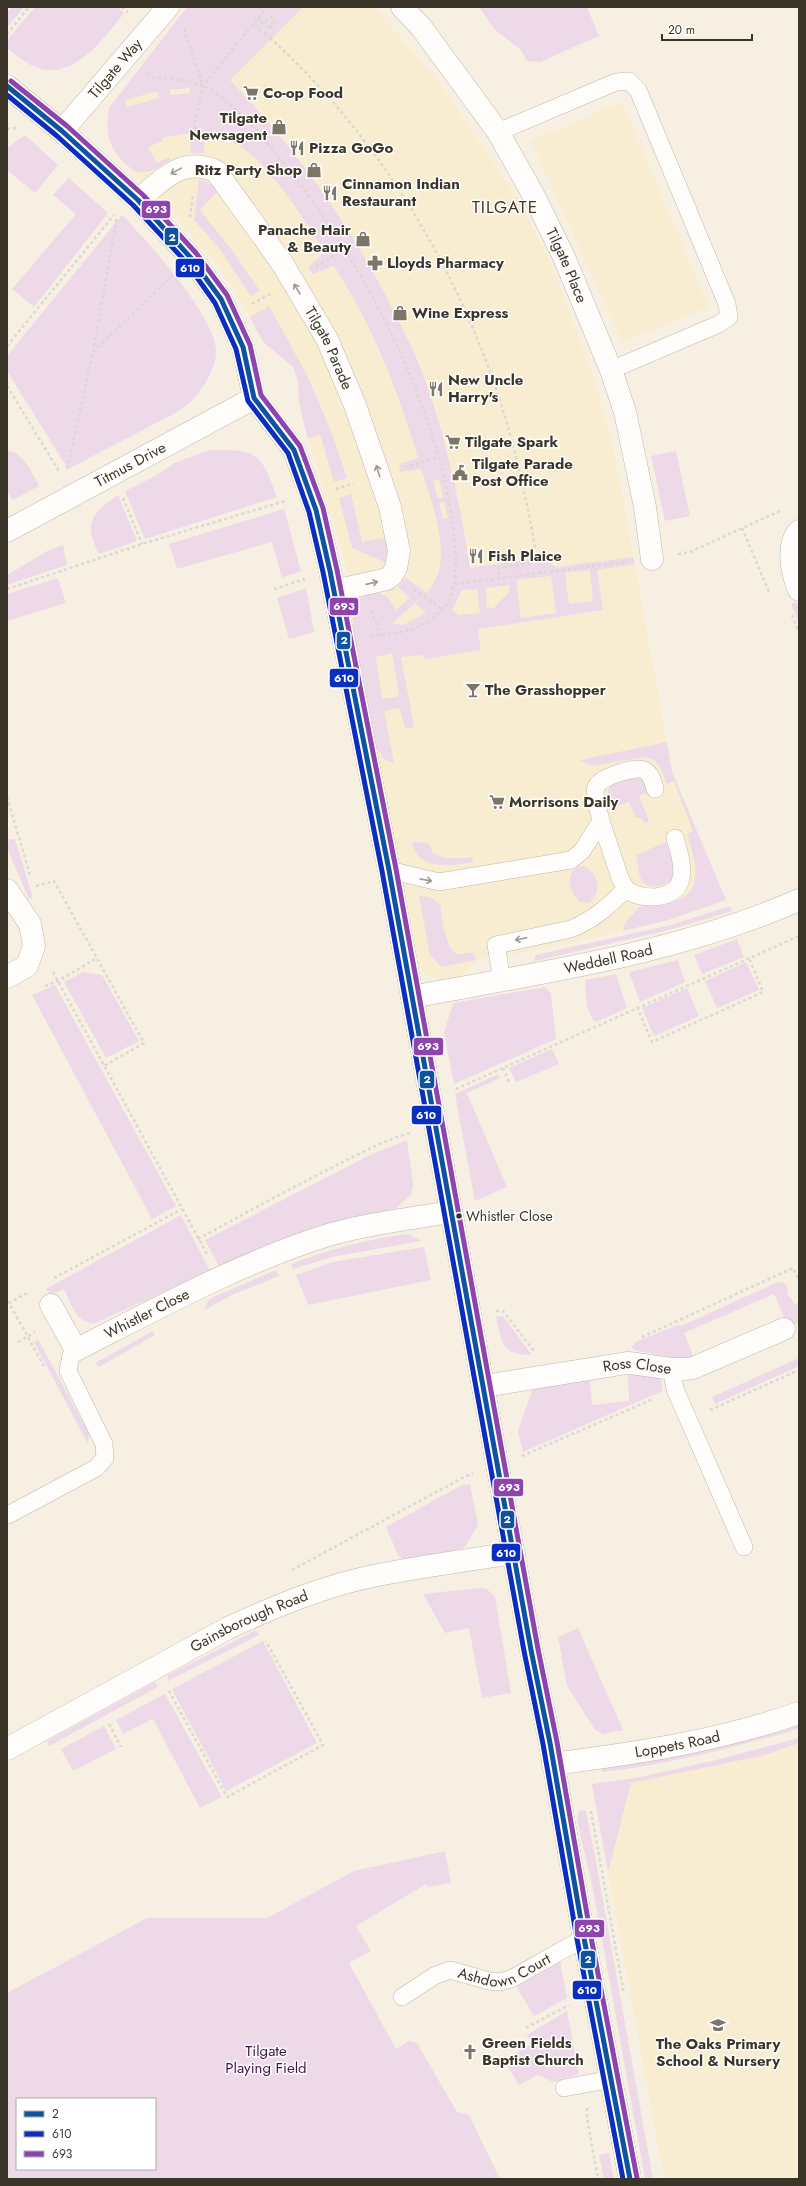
<svg xmlns="http://www.w3.org/2000/svg" width="806" height="2186" viewBox="0 0 806 2186" font-family="Jost,sans-serif">
<style>
.built{fill:#f9edd1}
.green{fill:#edd9e8;fill-rule:evenodd}
.lines{fill:none;stroke-linecap:round;stroke-linejoin:round}
.service-casing{stroke:#bcb7ab;stroke-width:18}
.minor-casing{stroke:#bcb7ab;stroke-width:23}
.tertiary-casing{stroke:#bcb7ab;stroke-width:23}
.path{stroke:#dad8d4;stroke-width:2.5;stroke-dasharray:3 3;stroke-linecap:butt}
.service{stroke:#fefdfb;stroke-width:17}
.minor{stroke:#fefdfb;stroke-width:22}
.tertiary{stroke:#fefdfb;stroke-width:22}
.path-bridge{stroke:#dad8d4;stroke-width:2.5;stroke-dasharray:3 3;stroke-linecap:butt}
.bus-1-casing{stroke:#fff;stroke-width:8}
.bus-2-casing{stroke:#fff;stroke-width:8}
.bus-3-casing{stroke:#fff;stroke-width:8}
.bus-1{stroke:#0e539f;stroke-width:5}
.bus-2{stroke:#0a2ebe;stroke-width:5}
.bus-3{stroke:#8e44ad;stroke-width:5}
.oneway{stroke:#9c9992}
.bus-dot{fill:#3a3528;stroke:#fff;stroke-width:1.5}
.labels{text-anchor:middle;stroke-width:3;stroke-linejoin:round;paint-order:stroke}
.bus-label{font-size:14px;fill:#3a3528;stroke:#fff;text-anchor:start}
.street-label{font-size:15px;fill:#3a3528;stroke:#fff}
.poi-label{font-size:15px;font-weight:bold;fill:#3a3528;stroke:#fff;text-anchor:start}
.park-label{font-size:15px;fill:#40124b;stroke:#fff}
.quarter-label{font-size:17px;letter-spacing:1px;fill:#42371c;stroke:#fff}
.line-badge{stroke:#fff;stroke-width:1.5}
.badge-label{font-size:11px;text-anchor:middle;font-weight:bold;fill:#fff}
</style>
<rect width="100%" height="100%" fill="#f7f0e2"/>
<path class="built" d="M 187,7 L 374,7 L 440,83 L 519,200 L 556,275 L 593,376 L 611,437 L 624,503 L 672,771 L 726,900 L 668,920 L 623,931 L 528,952 L 476,960 L 459,980 L 445,981 L 433,978 L 422,971 L 416,961 L 376,747 L 367,711 L 354,638 L 347,570 L 302,416 L 298,381 L 293,367 L 263,342 L 239,297 L 209,255 L 133,171 L 115,155 L 108,139 L 106,123 L 109,108 Z
M 622,102 L 709,307 L 622,342 L 531,141 Z
M 799,1743 L 799,2179 L 664,2179 L 608,1872 L 631,1783 L 765,1755 Z"/>
<path class="green" d="M 13,7 L 24,7 L 7,28 L 7,12 Z
M 35,7 L 117,7 L 124,13 C 105,37 75,80 38,68 C 26,64 17,56 7,48 L 7,40 Z
M 187,7 L 303,7 L 230,80 C 295,148 350,224 392,308 C 404,331 416,355 425,380 C 447,441 460,504 470,568 L 540,558 L 556,567 L 633,557 L 635,564 L 597,570 L 603,610 L 478,629 L 481,650 L 425,659 L 424,655 L 401,657 L 414,727 L 405,729 L 400,708 L 384,711 L 394,763 L 385,760 C 382,756 378,751 376,747 C 365,721 348,628 354,602 C 362,597 377,588 387,597 C 391,600 393,606 396,610 L 410,598 L 398,587 L 406,578 L 427,593 C 433,584 438,577 440,566 C 445,537 430,496 421,469 L 400,472 L 399,464 L 418,458 C 397,388 374,328 334,266 L 313,274 L 308,267 L 325,252 C 306,222 268,162 238,145 C 227,139 217,137 205,135 L 204,153 L 191,153 L 190,133 L 162,138 L 163,141 L 148,147 L 157,163 L 169,157 L 170,160 C 163,164 154,172 145,172 C 136,173 132,170 126,164 C 108,148 105,131 109,108 ZM 190,88 L 190,93 L 170,95 L 170,90 ZM 158,91 L 159,98 L 127,107 L 125,100 ZM 439,479 L 443,497 L 438,499 L 433,481 ZM 444,502 L 448,518 L 443,519 L 439,503 ZM 590,570 L 593,601 L 569,604 L 565,573 ZM 551,576 L 556,613 L 521,618 L 516,580 ZM 509,585 L 510,591 L 493,609 L 487,607 L 486,588 ZM 477,589 L 480,613 L 459,615 L 452,610 L 462,590 ZM 415,603 L 426,613 L 403,625 L 392,623 ZM 392,653 L 399,696 L 382,699 L 376,657 Z
M 479,7 L 587,7 L 599,36 L 540,62 L 527,61 L 520,49 L 495,30 Z
M 25,135 L 58,165 L 35,193 L 7,170 L 7,148 Z
M 69,178 L 108,213 L 34,307 L 12,289 L 76,214 L 53,195 Z
M 199,179 L 213,185 L 218,191 L 200,210 L 234,253 L 260,291 L 251,296 L 220,249 L 194,220 Z
M 122,215 C 146,240 218,318 216,353 C 216,366 205,386 196,396 C 182,412 161,420 143,430 C 118,443 93,456 68,469 L 7,371 L 7,356 Z
M 269,306 L 307,375 L 333,436 L 347,478 L 334,482 L 320,434 L 308,439 L 299,403 L 298,381 L 293,367 L 263,342 L 250,317 Z
M 7,450 C 25,454 31,471 39,486 L 13,500 L 7,492 Z
M 209,450 C 258,450 260,451 277,497 L 145,539 L 125,491 L 157,475 L 174,463 Z
M 676,451 L 690,516 L 665,521 L 651,456 Z
M 351,494 L 362,542 L 391,537 L 389,564 L 352,548 L 339,498 Z
M 118,495 L 137,541 L 99,554 C 83,524 92,512 118,495 Z
M 284,509 L 301,571 L 282,578 L 272,542 L 177,569 L 169,544 Z
M 63,545 L 67,565 L 7,585 L 7,575 L 49,550 Z
M 58,578 L 66,603 L 7,621 L 7,594 Z
M 306,588 L 314,632 L 289,639 L 277,598 Z
M 796,602 L 799,608 L 799,624 L 791,604 Z
M 667,742 L 672,772 L 726,900 L 668,920 L 623,931 L 625,923 L 639,907 C 651,904 664,905 676,901 C 706,891 694,856 687,834 L 693,831 L 674,781 L 667,784 L 660,767 L 654,760 L 644,757 L 592,766 L 580,760 Z
M 634,778 C 644,779 645,784 648,792 L 639,796 L 649,821 L 646,823 L 641,818 L 636,818 L 629,802 L 612,808 C 609,801 606,794 610,786 Z
M 9,839 L 15,839 L 33,898 L 29,899 L 7,848 Z
M 415,842 L 427,843 L 432,848 L 431,852 C 444,860 458,859 472,857 L 473,862 C 452,866 421,871 412,845 Z
M 666,842 C 669,851 675,862 674,872 C 673,887 646,892 641,879 C 638,872 638,863 636,855 Z
M 583,866 C 599,872 603,892 589,903 L 580,902 C 569,893 563,869 583,866 Z
M 419,896 L 430,897 L 440,904 C 442,915 445,951 458,954 C 464,954 468,951 474,954 L 476,960 L 441,967 L 430,955 Z
M 730,906 L 732,911 L 673,929 L 535,961 L 535,955 L 671,925 Z
M 737,939 L 744,957 L 702,974 L 694,955 Z
M 678,960 L 685,982 L 640,1002 L 629,972 Z
M 746,962 L 759,990 L 717,1008 L 705,981 Z
M 83,972 L 102,975 L 139,1041 L 106,1058 L 64,982 Z
M 616,974 L 627,1008 L 596,1022 L 592,1019 L 587,1006 L 585,980 Z
M 55,985 L 176,1206 L 152,1219 L 32,995 Z
M 545,987 L 551,993 L 556,1039 L 454,1084 L 444,1033 L 453,1003 Z
M 687,988 L 699,1016 L 654,1036 L 642,1008 Z
M 552,1049 L 559,1064 L 516,1082 L 509,1068 Z
M 499,1074 L 500,1078 L 467,1093 L 507,1187 L 475,1201 L 455,1094 Z
M 407,1140 L 413,1184 L 411,1195 L 396,1208 L 321,1226 L 220,1268 L 205,1240 L 370,1155 Z
M 181,1215 L 210,1271 L 95,1323 C 75,1323 72,1305 64,1289 L 50,1296 L 46,1289 Z
M 409,1234 L 421,1241 L 332,1257 L 293,1269 L 291,1264 C 330,1249 368,1239 409,1234 Z
M 424,1247 L 431,1280 L 308,1305 L 296,1275 L 333,1262 Z
M 276,1270 L 279,1276 L 232,1295 L 204,1310 L 209,1299 Z
M 778,1282 L 786,1284 L 788,1289 L 787,1295 L 792,1299 L 794,1304 L 799,1303 L 799,1323 L 788,1326 L 774,1294 L 684,1333 L 692,1353 L 692,1359 L 687,1361 L 634,1350 L 632,1347 L 634,1343 L 677,1325 L 681,1326 Z
M 496,1316 L 503,1316 L 532,1355 C 502,1356 501,1341 496,1316 Z
M 153,1331 L 155,1335 L 99,1367 L 95,1363 Z
M 38,1339 L 89,1434 L 88,1444 L 34,1342 Z
M 799,1358 L 799,1366 L 715,1404 L 712,1397 Z
M 628,1374 C 641,1374 666,1371 662,1391 L 523,1452 L 518,1431 L 534,1385 L 590,1379 L 592,1405 L 629,1401 Z
M 470,1484 L 478,1525 L 464,1548 L 405,1561 L 398,1555 L 386,1527 L 462,1485 Z
M 479,1588 L 487,1589 L 495,1597 L 511,1693 L 482,1698 L 469,1628 L 445,1633 L 423,1594 Z
M 578,1628 L 623,1730 L 603,1734 L 595,1730 L 567,1686 L 558,1637 Z
M 256,1630 L 259,1635 L 168,1681 L 168,1675 Z
M 263,1641 L 317,1743 L 226,1791 L 172,1689 Z
M 155,1682 L 158,1687 L 49,1746 L 47,1741 Z
M 165,1694 L 222,1797 L 200,1808 L 153,1719 L 123,1734 L 116,1720 Z
M 799,1723 L 799,1728 L 789,1732 C 727,1749 666,1765 602,1772 L 602,1767 C 669,1762 734,1740 799,1723 Z
M 104,1726 L 116,1749 L 73,1771 L 61,1749 Z
M 799,1738 L 799,1743 L 765,1755 L 631,1783 L 608,1872 L 592,1784 L 635,1778 L 712,1761 Z
M 581,1810 L 586,1811 L 594,1851 L 653,2179 L 645,2179 L 594,1894 L 577,1820 L 578,1812 Z
M 445,1851 L 451,1883 L 428,1887 L 426,1884 L 356,1926 L 371,1951 L 349,1963 L 396,2049 L 409,2041 L 417,2043 L 457,2112 L 469,2115 L 500,2179 L 7,2179 L 7,1993 L 147,1918 L 267,1918 L 354,1871 ZM 17,2099 L 155,2099 L 155,2169 L 17,2169 Z
M 560,1960 L 567,1998 L 534,2016 L 516,1986 Z
M 567,2011 L 579,2074 L 553,2082 L 538,2075 L 519,2085 L 504,2060 L 532,2044 L 527,2035 Z
M 609,2153 L 614,2179 L 604,2179 L 599,2155 Z"/>
<g class="lines">
<defs>
<g id="service">
<path d="M 498,132 L 616,82 L 629,81 L 638,90 L 727,304 L 729,317 L 719,324 L 611,370"/>
<path d="M 601,821 L 620,878 L 626,889"/>
<path d="M 389,870 L 439,882 L 571,860 L 582,851 L 601,821 C 599,811 593,796 596,787 C 599,777 636,766 644,770 C 652,774 653,782 655,789"/>
<path d="M 502,980 L 496,945 L 571,929 C 593,920 609,906 626,889 C 634,896 644,897 655,897 C 691,894 683,862 675,838"/>
<path d="M 671,1368 L 675,1389 L 744,1547"/>
<path d="M 8,1515 L 96,1468 L 105,1458 L 104,1444 L 68,1371 L 71,1355 L 76,1350"/>
<path id="s1" d="M 402,1997 L 434,1976 L 450,1970 L 489,1981 L 499,1982 L 511,1979 L 584,1938"/>
<path d="M 564,2088 L 611,2079"/>
</g>
<g id="minor">
<path id="s2" d="M 402,7 L 421,27 L 498,132 L 534,196 L 564,257 L 611,370 L 625,412 L 645,507 L 652,559"/>
<path id="s3" d="M 138,200 C 163,180 181,156 216,171 L 282,263 L 327,339 L 355,405 L 390,507 L 399,551 L 396,568 L 392,575 L 387,579 L 334,591"/>
<path id="s4" d="M 7,531 L 254,398"/>
<path d="M 799,531 C 786,545 792,574 799,590"/>
<path d="M 7,890 L 30,924 L 34,946 L 27,966 L 7,977"/>
<path id="s5" d="M 412,997 C 543,972 676,954 799,900"/>
<path id="s6" d="M 51,1305 L 76,1350 C 158,1308 238,1264 325,1236 C 365,1224 409,1219 450,1212"/>
<path id="s7" d="M 484,1386 L 627,1363 C 649,1364 671,1372 693,1368 L 784,1329"/>
<path id="s8" d="M 7,1749 L 228,1628 C 276,1606 326,1585 378,1575 C 423,1566 468,1560 514,1553"/>
<path id="s9" d="M 553,1764 C 638,1753 718,1741 799,1713"/>
</g>
<g id="tertiary">
<path d="M 7,86 L 62,131 L 138,200 L 191,258 L 221,299 L 243,347 L 254,398 L 294,450 L 316,510 L 330,571 L 389,870 L 531,1650 L 550,1743 L 584,1938 L 630,2179"/>
<path id="s10" d="M 62,131 L 168,7"/>
</g>
</defs>
<use href="#service" class="service-casing"/>
<use href="#minor" class="minor-casing"/>
<use href="#tertiary" class="tertiary-casing"/>
<path class="path" d="M 122,7 L 128,12
M 258,18 L 270,28
M 184,29 L 203,85
M 7,34 L 29,7
M 270,38 C 371,129 448,252 493,380 C 512,434 525,490 535,547 L 529,551 L 532,563 L 498,568 L 499,578
M 148,73 L 153,77 C 167,79 192,80 204,86 C 231,100 262,136 281,160 C 362,259 439,405 454,534 C 456,559 460,591 441,611 C 422,632 397,633 370,636
M 7,129 L 16,128
M 195,141 L 195,122 L 203,86 L 267,7
M 190,217 L 193,194
M 316,267 L 344,249
M 252,304 L 270,294
M 7,346 L 114,215
M 93,352 L 172,276
M 7,386 L 60,473
M 404,467 L 438,458
M 67,469 L 93,352 L 117,217
M 336,489 L 354,483
M 123,498 L 142,544
M 742,528 L 769,592
M 678,554 L 690,552 L 780,511
M 455,584 L 625,562
M 7,589 L 142,544 L 285,501
M 274,589 L 305,579
M 414,589 L 443,610
M 371,611 L 381,635
M 792,615 L 799,633
M 7,797 L 30,875
M 36,886 L 54,881 L 144,1043 L 104,1066
M 53,972 L 207,1254
M 45,986 L 58,981 L 97,958
M 637,1007 L 652,1042 L 763,992 L 749,958
M 503,1068 L 510,1084
M 456,1089 L 799,936
M 198,1239 C 244,1214 289,1189 335,1166 C 359,1154 384,1140 410,1133
M 54,1278 L 182,1209
M 27,1293 L 9,1303 L 44,1366
M 496,1311 L 503,1311 L 534,1351
M 642,1337 L 793,1268 L 799,1280
M 18,1342 L 35,1332
M 710,1410 L 799,1370
M 522,1456 L 653,1399
M 292,1570 L 466,1476 L 473,1474
M 169,1691 L 227,1797 L 323,1745 L 266,1641
M 109,1724 L 121,1747
M 591,1811 L 624,1994
M 526,2028 L 569,2005
M 587,2108 L 587,2117 L 598,2179"/>
<use href="#service" class="service"/>
<use href="#minor" class="minor"/>
<use href="#tertiary" class="tertiary"/>
<path class="path-bridge" d="M 270,28 L 275,21 L 271,17 L 256,27 L 270,38"/>
<defs>
<path id="bus-1" d="M 7,86 L 62,131 L 138,200 L 191,258 L 221,299 L 243,347 L 254,398 L 294,450 L 316,510 L 330,571 L 389,870 L 531,1650 L 550,1743 L 584,1938 L 630,2179"/>
<path id="bus-2" d="M 7,95 L 57,136 L 133,205 L 186,262 L 215,303 L 236,349 L 248,401 L 288,453 L 309,512 L 323,572 L 382,871 L 524,1651 L 543,1744 L 577,1939 L 623,2179"/>
<path id="bus-3" d="M 11,81 L 67,126 L 143,195 L 196,253 L 227,295 L 250,345 L 261,395 L 300,446 L 323,508 L 337,570 L 396,869 L 538,1649 L 557,1742 L 591,1937 L 637,2178"/>
</defs>
<use href="#bus-1" class="bus-1-casing"/>
<use href="#bus-2" class="bus-2-casing"/>
<use href="#bus-3" class="bus-3-casing"/>
<use href="#bus-1" class="bus-1"/>
<use href="#bus-2" class="bus-2"/>
<use href="#bus-3" class="bus-3"/>
</g>
<defs><path id="oneway-shaft" d="M-6 0H5M1.5-3L5.5 0L1.5 3" fill="none" stroke-width="1.6" stroke-linecap="round" stroke-linejoin="round"/></defs>
<g class="oneway">
<use href="#oneway-shaft" transform="translate(176 171) rotate(151)"/>
<use href="#oneway-shaft" transform="translate(297 289) rotate(-121)"/>
<use href="#oneway-shaft" transform="translate(378 471) rotate(-107)"/>
<use href="#oneway-shaft" transform="translate(372 583) rotate(-13)"/>
<use href="#oneway-shaft" transform="translate(426 880) rotate(10)"/>
<use href="#oneway-shaft" transform="translate(521 939) rotate(168)"/>
</g>
<defs>
<symbol id="supermarket-bare" viewBox="-9 -9 18 18"><path d="M-6-5.5h2.5l.6 2H6L4.5 2H-2.5L-4.4-4H-6ZM-1.5 3.2a1.3 1.3 0 1 0 .1 0ZM3 3.2a1.3 1.3 0 1 0 .1 0Z" fill="#7c7669" stroke="#fff" stroke-width="2.5" paint-order="stroke"/></symbol>
<symbol id="shop-bare" viewBox="-9 -9 18 18"><path d="M-5-2.5h2.3a2.7 3.5 0 0 1 5.4 0H5L5.5 6h-11ZM-1.5-2.5h3a1.5 2.3 0 0 0-3 0Z" fill="#7c7669" stroke="#fff" stroke-width="2.5" paint-order="stroke"/></symbol>
<symbol id="restaurant-bare" viewBox="-9 -9 18 18"><path d="M-5-6h1v4h1v-4h1v4h1v-4h1v5L-1.5 .5V6h-2V.5L-5-1ZM5-6V6H3V1.5H1.5Q1.5-4 5-6Z" fill="#7c7669" stroke="#fff" stroke-width="2.5" paint-order="stroke"/></symbol>
<symbol id="pharmacy-bare" viewBox="-9 -9 18 18"><path d="M-2-6h4v4h4v4h-4v4h-4v-4h-4v-4h4Z" fill="#7c7669" stroke="#fff" stroke-width="2.5" paint-order="stroke"/></symbol>
<symbol id="civic-bare" viewBox="-9 -9 18 18"><path d="M-.6-6.5H3V-4.5H.6V-3L4-1V1h2V6H-6V1h2V-1L-.6-3ZM-1.2 2.5V6h2.4V2.5Z" fill="#7c7669" stroke="#fff" stroke-width="2.5" paint-order="stroke"/></symbol>
<symbol id="bar-bare" viewBox="-9 -9 18 18"><path d="M-6-5H6L.8 .8V4.5H3.5V6h-7V4.5H-.8V.8Z" fill="#7c7669" stroke="#fff" stroke-width="2.5" paint-order="stroke"/></symbol>
<symbol id="school-bare" viewBox="-9 -9 18 18"><path d="M0-5L7-2L0 1L-7-2ZM-4 1L0 2.5L4 1V4Q0 6-4 4Z" fill="#7c7669" stroke="#fff" stroke-width="2.5" paint-order="stroke"/></symbol>
<symbol id="church-bare" viewBox="-9 -9 18 18"><path d="M-1.2-6h2.4v3.5h3.3v2.4h-3.3V6h-2.4V-.1h-3.3v-2.4h3.3Z" fill="#7c7669" stroke="#fff" stroke-width="2.5" paint-order="stroke"/></symbol>
</defs>
<g fill-rule="evenodd">
<use href="#supermarket-bare" x="240" y="82" width="22" height="22"/>
<use href="#shop-bare" x="268" y="116" width="22" height="22"/>
<use href="#restaurant-bare" x="286" y="137" width="22" height="22"/>
<use href="#shop-bare" x="303" y="159" width="22" height="22"/>
<use href="#restaurant-bare" x="319" y="182" width="22" height="22"/>
<use href="#shop-bare" x="352" y="228" width="22" height="22"/>
<use href="#pharmacy-bare" x="364" y="252" width="22" height="22"/>
<use href="#shop-bare" x="389" y="302" width="22" height="22"/>
<use href="#restaurant-bare" x="425" y="378" width="22" height="22"/>
<use href="#supermarket-bare" x="442" y="431" width="22" height="22"/>
<use href="#civic-bare" x="449" y="462" width="22" height="22"/>
<use href="#restaurant-bare" x="465" y="545" width="22" height="22"/>
<use href="#bar-bare" x="462" y="679" width="22" height="22"/>
<use href="#supermarket-bare" x="486" y="791" width="22" height="22"/>
<use href="#school-bare" x="707" y="2014" width="22" height="22"/>
<use href="#church-bare" x="459" y="2041" width="22" height="22"/>
</g>
<circle class="bus-dot" cx="459" cy="1216" r="3.5"/>
<g class="labels">
<g class="bus-label">
<text x="466" y="1221">Whistler Close</text>
</g>
<g class="street-label">
<text dy="5" stroke="none"><textPath href="#s10" startOffset="82">Tilgate Way</textPath></text>
<text dy="5" stroke="none"><textPath href="#s2" startOffset="308">Tilgate Place</textPath></text>
<text dy="5" stroke="none"><textPath href="#s3" startOffset="300">Tilgate Parade</textPath></text>
<text dy="5" stroke="none"><textPath href="#s4" startOffset="140">Titmus Drive</textPath></text>
<text dy="5" stroke="none"><textPath href="#s5" startOffset="200">Weddell Road</textPath></text>
<text dy="5" stroke="none"><textPath href="#s6" startOffset="131">Whistler Close</textPath></text>
<text dy="5" stroke="none"><textPath href="#s7" startOffset="155">Ross Close</textPath></text>
<text dy="5" stroke="none"><textPath href="#s8" startOffset="274">Gainsborough Road</textPath></text>
<text dy="5" stroke="none"><textPath href="#s9" startOffset="126">Loppets Road</textPath></text>
<text dy="5" stroke="none"><textPath href="#s1" startOffset="113">Ashdown Court</textPath></text>
</g>
<g class="poi-label">
<text x="263" y="98">Co-op Food</text>
<text x="267" y="123" text-anchor="end">Tilgate<tspan x="267" dy="17">Newsagent</tspan></text>
<text x="309" y="153">Pizza GoGo</text>
<text x="302" y="175" text-anchor="end">Ritz Party Shop</text>
<text x="342" y="189">Cinnamon Indian<tspan x="342" dy="17">Restaurant</tspan></text>
<text x="351" y="235" text-anchor="end">Panache Hair<tspan x="351" dy="17">&amp; Beauty</tspan></text>
<text x="387" y="268">Lloyds Pharmacy</text>
<text x="412" y="318">Wine Express</text>
<text x="448" y="385">New Uncle<tspan x="448" dy="17">Harry's</tspan></text>
<text x="465" y="447">Tilgate Spark</text>
<text x="472" y="469">Tilgate Parade<tspan x="472" dy="17">Post Office</tspan></text>
<text x="488" y="561">Fish Plaice</text>
<text x="485" y="695">The Grasshopper</text>
<text x="509" y="807">Morrisons Daily</text>
<text x="482" y="2048">Green Fields<tspan x="482" dy="17">Baptist Church</tspan></text>
<text x="718" y="2049" text-anchor="middle">The Oaks Primary<tspan x="718" dy="17">School &amp; Nursery</tspan></text>
</g>
<g class="park-label">
<text x="266" y="2056">Tilgate<tspan x="266" dy="17">Playing Field</tspan></text>
</g>
<g class="quarter-label">
<text x="505" y="213">TILGATE</text>
</g>
</g>
<g class="line-badge">
<rect x="141" y="200" width="30" height="19" rx="4" fill="#8e44ad"/>
<rect x="164" y="227" width="15" height="19" rx="4" fill="#0e539f"/>
<rect x="175" y="258" width="30" height="20" rx="4" fill="#0a2ebe"/>
<rect x="329" y="597" width="30" height="19" rx="4" fill="#8e44ad"/>
<rect x="336" y="631" width="15" height="19" rx="4" fill="#0e539f"/>
<rect x="329" y="668" width="30" height="20" rx="4" fill="#0a2ebe"/>
<rect x="413" y="1037" width="31" height="19" rx="4" fill="#8e44ad"/>
<rect x="419" y="1070" width="16" height="19" rx="4" fill="#0e539f"/>
<rect x="411" y="1105" width="31" height="20" rx="4" fill="#0a2ebe"/>
<rect x="493" y="1478" width="31" height="19" rx="4" fill="#8e44ad"/>
<rect x="500" y="1510" width="15" height="19" rx="4" fill="#0e539f"/>
<rect x="491" y="1543" width="30" height="19" rx="4" fill="#0a2ebe"/>
<rect x="574" y="1919" width="31" height="19" rx="4" fill="#8e44ad"/>
<rect x="580" y="1950" width="16" height="19" rx="4" fill="#0e539f"/>
<rect x="572" y="1980" width="30" height="20" rx="4" fill="#0a2ebe"/>
</g>
<g class="badge-label">
<text x="156" y="213">693</text>
<text x="172" y="241">2</text>
<text x="190" y="272">610</text>
<text x="344" y="610">693</text>
<text x="344" y="644">2</text>
<text x="344" y="682">610</text>
<text x="428" y="1050">693</text>
<text x="427" y="1083">2</text>
<text x="426" y="1119">610</text>
<text x="509" y="1491">693</text>
<text x="507" y="1523">2</text>
<text x="506" y="1557">610</text>
<text x="589" y="1932">693</text>
<text x="588" y="1963">2</text>
<text x="587" y="1994">610</text>
</g>
<rect width="806" height="2186" fill="none" stroke="#3a3528" stroke-width="16"/>
<rect x="16" y="2098" width="140" height="72" fill="#ffffff" stroke="#b0aea9"/>
<rect x="24" y="2111" width="20" height="6" fill="#0e539f" stroke="#b0aea9"/>
<text x="52" y="2118" font-size="12" fill="#3a3528">2</text>
<rect x="24" y="2131" width="20" height="6" fill="#0a2ebe" stroke="#b0aea9"/>
<text x="52" y="2138" font-size="12" fill="#3a3528">610</text>
<rect x="24" y="2151" width="20" height="6" fill="#8e44ad" stroke="#b0aea9"/>
<text x="52" y="2158" font-size="12" fill="#3a3528">693</text>
<path d="M662 34v6h90v-6" fill="none" stroke="#3a3528" stroke-width="2"/>
<text x="668" y="34" font-size="12" fill="#3a3528" stroke="#ffffff" stroke-width="3" paint-order="stroke">20 m</text>
</svg>
